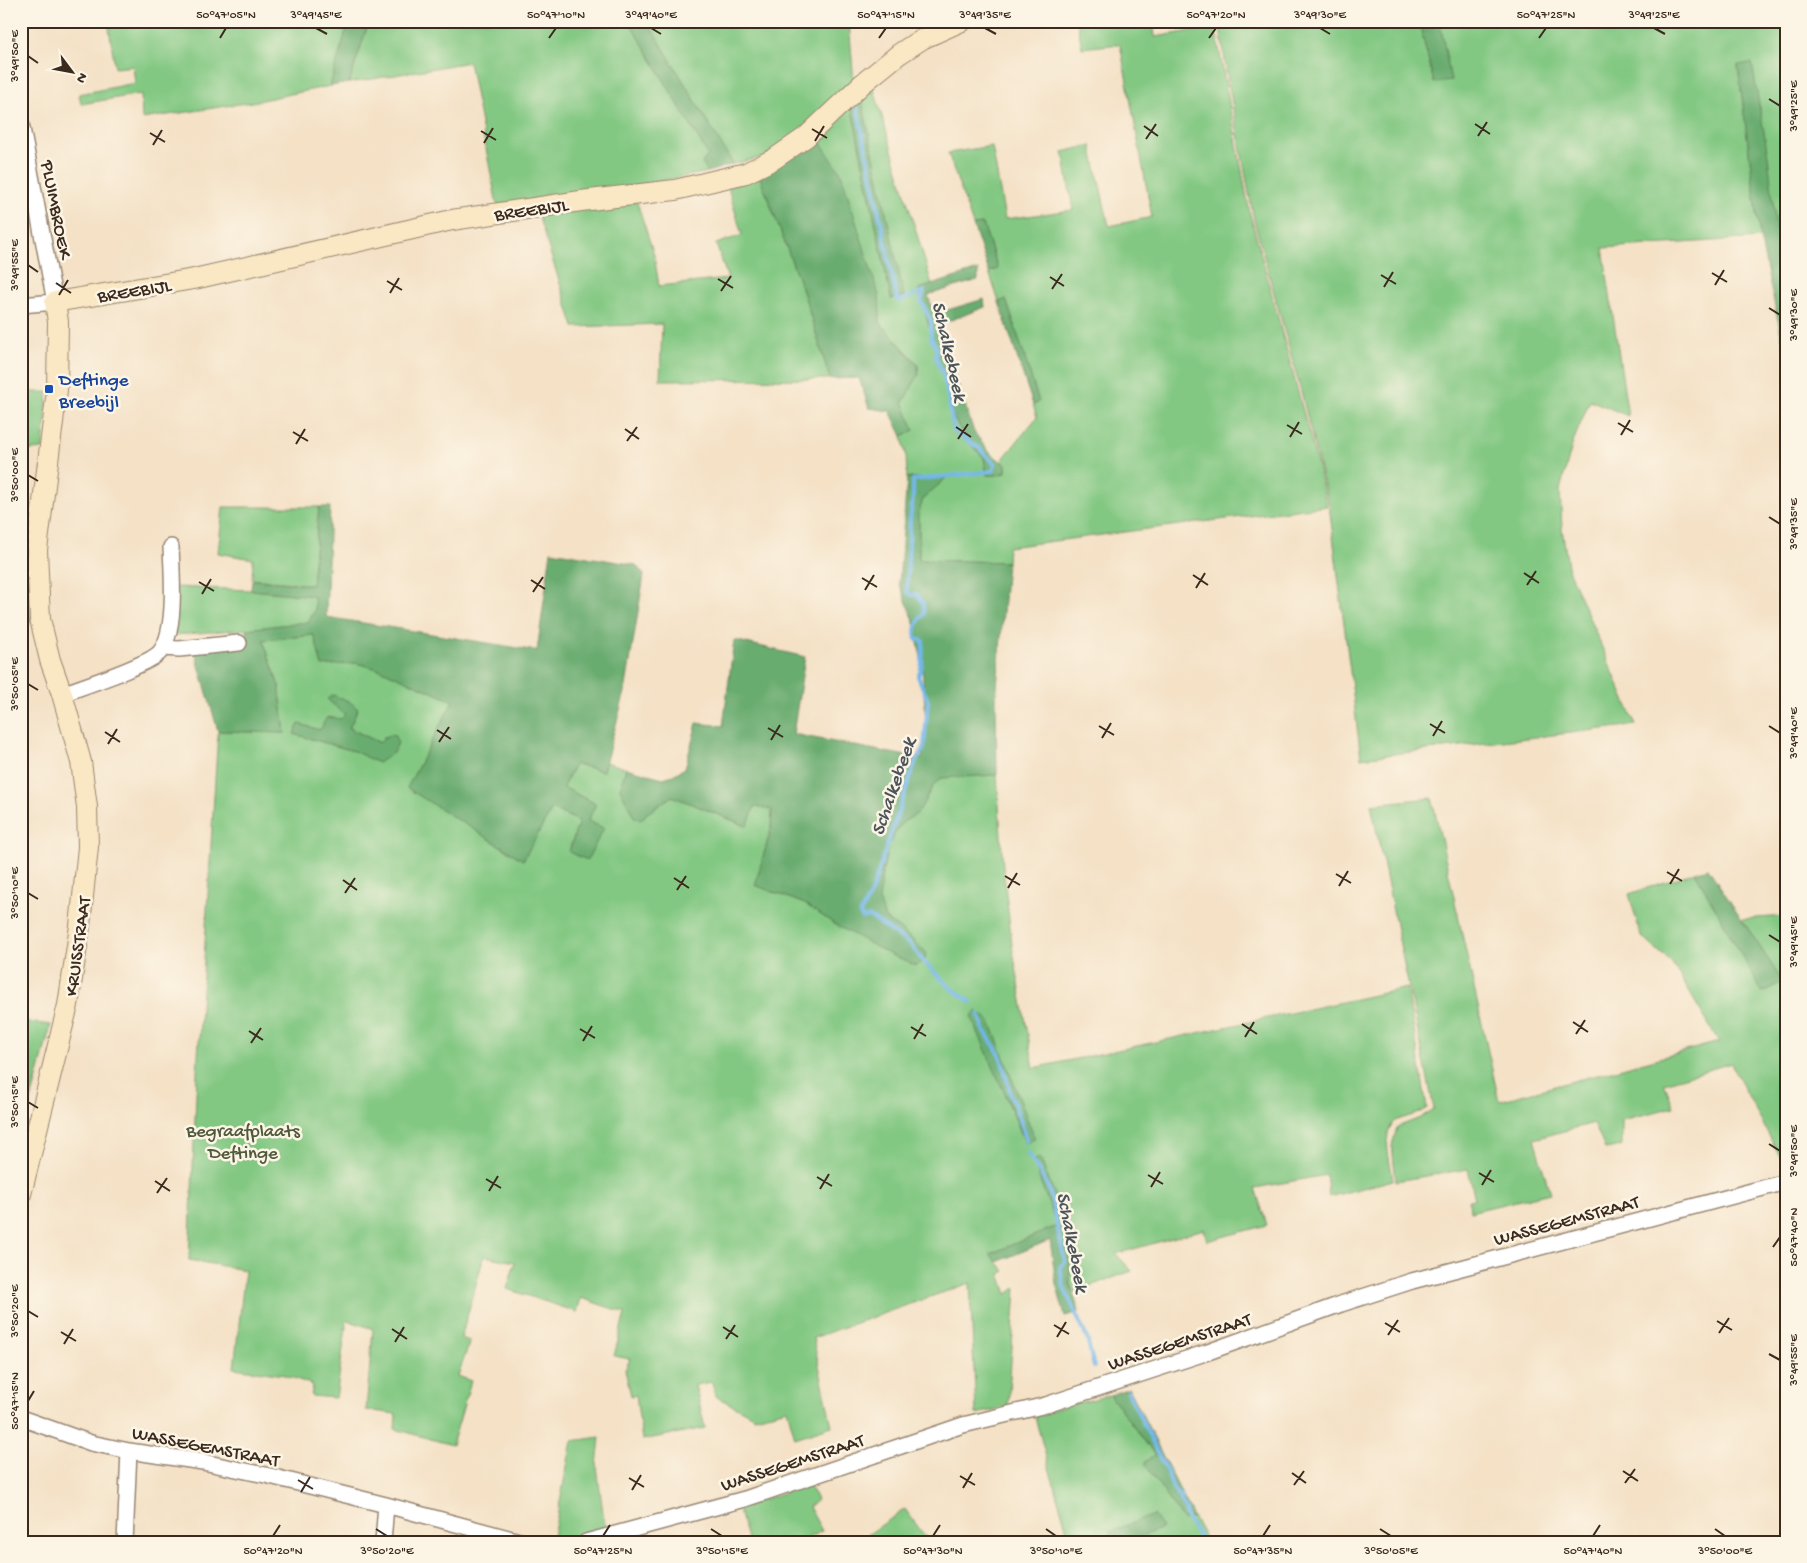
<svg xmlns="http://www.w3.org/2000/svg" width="1807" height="1563" viewBox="0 0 1807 1563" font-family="'Gochi Hand',sans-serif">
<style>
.green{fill:#82c882;stroke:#5e7950;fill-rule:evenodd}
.forest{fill:#69ac70;stroke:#526b47}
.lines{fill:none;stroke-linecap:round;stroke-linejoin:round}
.stream{stroke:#73b7e9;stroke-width:4}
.street-casing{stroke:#988672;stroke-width:18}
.secondary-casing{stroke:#988672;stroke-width:22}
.street{stroke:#fff;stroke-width:15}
.secondary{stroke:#fae7c3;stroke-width:20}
.ticks{fill:none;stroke:#3b2a1e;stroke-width:2}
.transit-dot{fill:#1a4fb4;stroke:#fcf5e5;stroke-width:2}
.labels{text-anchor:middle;stroke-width:5;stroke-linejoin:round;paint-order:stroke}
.street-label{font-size:19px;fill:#3b2a1e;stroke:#fcf5e5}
.transit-label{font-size:19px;fill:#164399;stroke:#fcf5e5;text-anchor:start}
.park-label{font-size:19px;fill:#50593c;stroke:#fcf5e5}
.water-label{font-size:20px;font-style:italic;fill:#4c545b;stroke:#fcf5e5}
.neatline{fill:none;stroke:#3b2a1e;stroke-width:2}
.ticks-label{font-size:12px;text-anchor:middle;fill:#3b2a1e}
</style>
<rect width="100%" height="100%" fill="#fcf5e5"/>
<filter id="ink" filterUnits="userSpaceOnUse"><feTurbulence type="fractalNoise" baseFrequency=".02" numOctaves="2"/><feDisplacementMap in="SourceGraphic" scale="10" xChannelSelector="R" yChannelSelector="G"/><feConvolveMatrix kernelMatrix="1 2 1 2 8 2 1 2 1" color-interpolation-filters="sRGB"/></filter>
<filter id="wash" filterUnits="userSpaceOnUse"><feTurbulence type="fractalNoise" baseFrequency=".0096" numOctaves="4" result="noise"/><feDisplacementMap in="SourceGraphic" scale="20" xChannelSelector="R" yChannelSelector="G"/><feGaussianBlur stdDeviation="1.12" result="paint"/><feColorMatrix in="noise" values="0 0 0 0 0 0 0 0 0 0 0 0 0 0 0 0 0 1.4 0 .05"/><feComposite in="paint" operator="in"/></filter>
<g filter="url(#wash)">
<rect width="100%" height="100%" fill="#f4e1c6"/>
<path class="green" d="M 108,21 L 349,21 L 330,86 L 252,102 L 142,119 L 141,94 L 81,104 L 79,94 L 135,83 L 133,66 L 115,68 Z
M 369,21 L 630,21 L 709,155 L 702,163 L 708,172 L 635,186 L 497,205 L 469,62 L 349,83 Z
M 647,21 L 849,21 L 854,84 L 769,156 L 733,164 Z
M 1077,21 L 1164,21 L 1165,24 L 1154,27 L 1155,37 L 1215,27 L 1250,214 L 1319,470 L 1327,506 L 1008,547 L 1007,562 L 919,560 L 919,512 L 923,499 L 947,477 L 907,478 L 906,454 L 902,436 L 914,430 L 903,402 L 919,374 L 918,364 L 880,323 L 879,296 L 816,136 L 851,105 L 891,299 L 904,296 L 861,97 L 873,86 L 932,285 L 919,289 L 954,419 L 968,442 L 984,458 L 987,475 L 998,475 L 1006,472 L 1006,465 L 1002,460 L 1037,417 L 1033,405 L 1039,402 L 1006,300 L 999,302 L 989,272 L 998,268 L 983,224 L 973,225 L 948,153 L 992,146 L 1005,219 L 1073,210 L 1063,152 L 1091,145 L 1109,226 L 1152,217 L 1120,44 L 1082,48 Z
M 1219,21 L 1401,21 L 1401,23 L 1420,26 L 1434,82 L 1440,23 L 1442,21 L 1786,21 L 1786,286 L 1738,66 L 1760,238 L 1603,248 L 1628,416 L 1590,400 L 1573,442 L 1560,490 L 1562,529 L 1569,572 L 1636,725 L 1361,758 L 1329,505 L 1302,395 L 1254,220 L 1228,81 Z
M 760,177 L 803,291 L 830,379 L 660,380 L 662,324 L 574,327 L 538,215 L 637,202 L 654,255 L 659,286 L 728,279 L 716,244 L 742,235 L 728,187 Z
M 21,392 L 48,392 L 43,449 L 21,451 Z
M 223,507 L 319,507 L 312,585 L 252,579 L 253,559 L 218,553 Z
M 29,580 L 31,622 L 21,623 L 21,581 Z
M 174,587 L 251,590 L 314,596 L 315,610 L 308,622 L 247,629 L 174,635 Z
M 314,635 L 322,665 L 356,663 L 382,670 L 453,701 L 407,788 L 523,860 L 552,809 L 579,821 L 569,852 L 587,859 L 588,821 L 595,804 L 563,787 L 575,764 L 603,771 L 605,762 L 626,768 L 620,789 L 641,820 L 646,814 L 672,796 L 746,826 L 755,806 L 772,810 L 771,829 L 756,885 L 805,904 L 836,925 L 900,929 L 885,919 L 879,900 L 882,873 L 888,847 L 895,833 L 903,822 L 918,813 L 933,786 L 941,778 L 997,775 L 1003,867 L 1012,945 L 1034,1068 L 1407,988 L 1427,1108 C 1418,1115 1408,1116 1398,1120 C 1379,1128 1391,1164 1393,1180 L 1329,1197 L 1326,1175 L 1255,1188 L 1267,1225 L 1207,1241 L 1204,1229 L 1116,1254 L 1132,1271 L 1073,1292 L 1070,1283 L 1069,1240 L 1056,1198 L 1057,1226 L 990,1254 L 1005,1271 L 1000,1274 L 1007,1294 L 1016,1288 L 1008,1407 L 976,1414 L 970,1283 L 813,1338 L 832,1426 L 795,1438 L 787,1409 L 755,1417 L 715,1396 L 712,1382 L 695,1385 L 705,1428 L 642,1440 L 636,1395 L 631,1396 L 625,1370 L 630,1359 L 614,1356 L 625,1313 L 581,1298 L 577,1312 L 507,1289 L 515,1262 L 484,1256 L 461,1338 L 470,1341 L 458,1376 L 471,1381 L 452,1445 L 395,1429 L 396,1414 L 366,1410 L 373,1329 L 347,1320 L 336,1398 L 311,1396 L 313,1385 L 285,1375 L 234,1368 L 245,1270 L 189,1260 L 197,1073 L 218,731 L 285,733 L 279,685 L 263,640 ZM 333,695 L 358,709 L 349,728 L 380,743 L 378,762 L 354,751 L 294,734 L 299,724 L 320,730 L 341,719 L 345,715 L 328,699 ZM 998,1077 L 1034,1139 L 1025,1143 Z
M 1432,798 L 1499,1101 L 1719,1042 L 1672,963 L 1641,936 L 1629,894 L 1695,872 L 1763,992 L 1782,982 L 1742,919 L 1786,916 L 1786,1009 L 1782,1013 L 1786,1019 L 1786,1168 L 1731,1063 L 1664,1083 L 1674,1107 L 1622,1120 L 1622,1146 L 1605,1149 L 1594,1123 L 1534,1139 L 1550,1193 L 1470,1212 L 1469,1200 L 1475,1199 L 1468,1169 L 1396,1181 L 1392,1146 L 1397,1127 L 1420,1118 L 1434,1109 L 1371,804 Z
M 21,1021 L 51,1025 L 21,1138 Z
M 1110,1395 L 1155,1455 L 1145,1462 L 1183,1520 L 1193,1517 L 1207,1542 L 1133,1542 L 1132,1540 L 1110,1532 L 1114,1542 L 1070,1542 L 1034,1414 Z
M 600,1437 L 597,1466 L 605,1529 L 552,1542 L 572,1441 Z
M 809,1484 L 817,1500 L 809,1507 L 822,1531 L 800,1542 L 748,1542 L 738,1508 Z
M 905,1509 L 929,1542 L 857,1542 Z"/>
<path class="forest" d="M 349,21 L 369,21 L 349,83 L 330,86 Z
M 629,21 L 647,21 L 733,164 L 708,172 L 702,163 L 708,155 Z
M 1401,21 L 1442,21 L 1440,23 L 1451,81 L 1434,83 L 1420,26 L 1401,23 Z
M 1752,63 L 1768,156 L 1780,264 L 1786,286 L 1786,357 L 1760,238 L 1738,65 Z
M 861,97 L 904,296 L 891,299 L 851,105 Z
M 816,136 L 841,173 L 879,296 L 880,323 L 917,364 L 919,374 L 903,402 L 914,430 L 902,436 L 890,411 L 869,408 L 859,378 L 830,379 L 803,291 L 760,177 Z
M 983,224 L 998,269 L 989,272 L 973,225 Z
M 978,270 L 978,280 L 928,295 L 934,314 L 984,299 L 985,307 L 938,325 L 974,432 L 990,453 L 1006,465 L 1006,472 L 998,475 L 987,475 L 984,458 L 968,442 L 954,419 L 919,289 Z
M 1006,299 L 1039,402 L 1033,405 L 999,302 Z
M 947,477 L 923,499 L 919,512 L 919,560 L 1007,562 L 996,700 L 997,775 L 941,778 L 933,786 L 918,813 L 903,822 L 895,833 L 888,847 L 882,873 L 879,900 L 885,919 L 900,929 L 926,952 L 925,959 L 916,966 L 889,954 L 836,925 L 805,904 L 755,885 L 771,829 L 772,810 L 755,806 L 747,826 L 672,796 L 646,814 L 641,820 L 634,817 L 620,789 L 626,768 L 663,778 L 673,775 L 685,768 L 697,723 L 723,726 L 734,640 L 805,657 L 793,734 L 922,759 L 926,725 L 922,662 L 913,618 L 899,583 L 907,478 Z
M 319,507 L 330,507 L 326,617 L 537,651 L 551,551 L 636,565 L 644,575 L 625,692 L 603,771 L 575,764 L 563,787 L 596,804 L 588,821 L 604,828 L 587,860 L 569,852 L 579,821 L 552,809 L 523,860 L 407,788 L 453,701 L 382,670 L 356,663 L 322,666 L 314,635 L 263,640 L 279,685 L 285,733 L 218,731 L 194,648 L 247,637 L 247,629 L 308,622 L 315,610 L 314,596 L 251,590 L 252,580 L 312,585 Z
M 333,695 L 349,701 L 358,709 L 349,728 L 380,743 L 384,737 L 394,734 L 398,743 L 393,753 L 378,763 L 354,751 L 294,734 L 299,724 L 320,730 L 327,717 L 341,719 L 345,715 L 327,699 Z
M 1708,868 L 1783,982 L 1762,992 L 1695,872 Z
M 977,1011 L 990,1021 L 1035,1139 L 1026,1143 L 971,1016 Z
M 1040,1158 L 1056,1198 L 1069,1240 L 1070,1283 L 1079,1312 L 1065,1316 L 1056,1284 L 1050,1240 L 997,1262 L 990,1254 L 1057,1226 L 1033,1161 Z
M 1129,1388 L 1193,1517 L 1183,1520 L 1144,1463 L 1155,1455 L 1110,1395 Z
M 1153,1515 L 1162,1528 L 1132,1540 L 1133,1542 L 1114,1542 L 1110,1532 Z"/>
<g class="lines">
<path class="stream" d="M 857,107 L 897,299 L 900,301 L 924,291 L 921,301 L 931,321 L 931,338 L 936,347 L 936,358 L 944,377 L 954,431 L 980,449 L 995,464 L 993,471 L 913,480 L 913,498 L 910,520 L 907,587 L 908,593 L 912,595 L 916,594 L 923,603 L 924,614 C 917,622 914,628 916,639 L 923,641 C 922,653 924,665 918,676 L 928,701 L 924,748 L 915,763 L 871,893 L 860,914 L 862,918 L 870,917 L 910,944 L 924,962 L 951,988 L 971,1002
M 979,1014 L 984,1030 L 1000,1055 L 1011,1095 L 1022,1125 L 1026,1141
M 1028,1153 L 1049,1189 L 1065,1262 L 1060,1267 L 1064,1288 L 1087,1338 L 1094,1367
M 1128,1392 L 1168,1474 L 1173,1489 L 1178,1495 L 1182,1496 L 1181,1501 L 1186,1510 L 1185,1515 C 1191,1524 1196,1535 1204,1542"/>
</g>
</g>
<g filter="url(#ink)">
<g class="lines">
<defs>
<path id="street" d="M 21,123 L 55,302 L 21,305
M 163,648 L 179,649 L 239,643
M 62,694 C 81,687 149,665 160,652 C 177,632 172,573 171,547
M 21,1418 L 91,1443 L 129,1451 L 203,1462 L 270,1476 L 386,1505 L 523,1542
M 125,1542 L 129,1451
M 383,1542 L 386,1505
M 586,1542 L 745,1499 L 963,1425 L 1046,1405 L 1208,1352 L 1341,1304 L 1412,1281 L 1786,1182"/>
<path id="secondary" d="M 21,1194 L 68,1005 L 80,926 L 88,847 L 87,807 L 81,762 L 62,694 L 50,660 L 40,619 L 37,550 L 57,390 L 58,322 L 55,302 L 194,279 L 452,220 L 581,201 L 675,190 L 746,173 L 774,159 L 806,137 L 862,84 L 899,54 L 922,39 L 962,21"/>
</defs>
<use href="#street" class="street-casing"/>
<use href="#secondary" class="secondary-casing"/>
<use href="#street" class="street"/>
<use href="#secondary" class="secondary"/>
</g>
</g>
<path class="ticks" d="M 316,28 L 327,34M 651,28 L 661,34M 985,28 L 996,34M 1320,28 L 1330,34M 1654,28 L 1665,34M 220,38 L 226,28M 549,38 L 556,28M 879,38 L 886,28M 1209,38 L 1216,28M 1539,38 L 1546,28M 28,56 L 38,63M 1769,99 L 1780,106M 1475,124 L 1490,134M 1144,126 L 1158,136M 812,129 L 827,138M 481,131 L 496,140M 150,133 L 165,142M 1478,136 L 1487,122M 1146,139 L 1156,124M 815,141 L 824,126M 484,143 L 493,128M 153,145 L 162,130M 28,265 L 38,272M 1712,273 L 1727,282M 1381,275 L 1396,284M 1050,277 L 1064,286M 718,279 L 733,288M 387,281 L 402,290M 56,283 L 71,293M 1715,285 L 1724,270M 1384,287 L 1393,272M 1052,289 L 1062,274M 721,291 L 731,276M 390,293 L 399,278M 59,295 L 68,280M 1769,308 L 1780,315M 1618,423 L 1633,432M 1287,425 L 1302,434M 956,427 L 971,437M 625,429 L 639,439M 293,432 L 308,441M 1621,435 L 1630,420M 1290,437 L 1299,422M 958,439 L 968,424M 627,441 L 637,427M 296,444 L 305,429M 28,475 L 38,481M 1769,517 L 1780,524M 1524,573 L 1539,583M 1193,575 L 1208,585M 862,578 L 877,587M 531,580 L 545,589M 199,582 L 214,591M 1527,585 L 1536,571M 1196,588 L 1205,573M 865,590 L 874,575M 533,592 L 543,577M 202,594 L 211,579M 28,684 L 38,690M 1430,724 L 1445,733M 1099,726 L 1114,735M 1769,726 L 1780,733M 768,728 L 783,737M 437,730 L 451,739M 105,732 L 120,742M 1433,736 L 1442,721M 1102,738 L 1111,723M 771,740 L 780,725M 439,742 L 449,727M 108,744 L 117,729M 1667,872 L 1682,881M 1336,874 L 1351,883M 1005,876 L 1020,885M 674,878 L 689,888M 343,880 L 357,890M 1670,884 L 1679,869M 1339,886 L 1348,871M 1008,888 L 1017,873M 677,890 L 686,876M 28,893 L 38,899M 345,893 L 355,878M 1769,935 L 1780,942M 1573,1022 L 1588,1032M 1242,1024 L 1257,1034M 911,1027 L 926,1036M 580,1029 L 595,1038M 249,1031 L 263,1040M 1576,1034 L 1585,1020M 1245,1037 L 1254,1022M 914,1039 L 923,1024M 583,1041 L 592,1026M 251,1043 L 261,1028M 28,1102 L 38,1108M 1769,1144 L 1780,1151M 1479,1173 L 1494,1182M 1148,1175 L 1163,1184M 817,1177 L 832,1186M 486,1179 L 501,1188M 155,1181 L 170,1191M 1482,1185 L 1491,1170M 1151,1187 L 1160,1172M 820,1189 L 829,1174M 489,1191 L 498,1176M 157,1193 L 167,1178M 1773,1247 L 1780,1237M 28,1311 L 38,1317M 1717,1321 L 1732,1330M 1385,1323 L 1400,1332M 1054,1325 L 1069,1334M 723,1327 L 738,1337M 392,1329 L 407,1339M 61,1332 L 76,1341M 1719,1333 L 1729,1318M 1388,1335 L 1398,1320M 1057,1337 L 1066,1322M 726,1339 L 735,1325M 395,1342 L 404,1327M 64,1344 L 73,1329M 1769,1354 L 1780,1360M 28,1401 L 34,1391M 1623,1471 L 1638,1481M 1292,1473 L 1306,1483M 960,1476 L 975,1485M 629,1478 L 644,1487M 298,1480 L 313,1489M 1625,1483 L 1635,1469M 1294,1485 L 1304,1471M 963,1488 L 972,1473M 632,1490 L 641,1475M 301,1492 L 310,1477M 376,1529 L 387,1536M 711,1529 L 722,1536M 1046,1529 L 1056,1536M 1380,1529 L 1391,1536M 1715,1529 L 1725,1536M 273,1536 L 280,1525M 603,1536 L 610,1525M 933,1536 L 940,1525M 1263,1536 L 1270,1525M 1593,1536 L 1600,1525"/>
<rect class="transit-dot" x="44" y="384" width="10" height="10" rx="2.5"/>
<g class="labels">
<g class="street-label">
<text transform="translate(531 208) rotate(-8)" y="7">BREEBIJL</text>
<text transform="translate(58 209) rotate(79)" y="7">PLUIMBROEK</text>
<text transform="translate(134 289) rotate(-9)" y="7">BREEBIJL</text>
<text transform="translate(76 946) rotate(-82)" y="7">KRUISSTRAAT</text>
<text transform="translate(1566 1219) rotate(-15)" y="7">WASSEGEMSTRAAT</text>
<text transform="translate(1179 1340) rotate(-18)" y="7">WASSEGEMSTRAAT</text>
<text transform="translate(206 1445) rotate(11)" y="7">WASSEGEMSTRAAT</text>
<text transform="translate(792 1461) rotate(-18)" y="7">WASSEGEMSTRAAT</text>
</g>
<g class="transit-label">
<text x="59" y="385">Deftinge<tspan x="59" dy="22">Breebijl</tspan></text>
</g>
<g class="park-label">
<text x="243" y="1136">Begraafplaats<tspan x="243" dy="22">Deftinge</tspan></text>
</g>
<g class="water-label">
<text transform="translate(951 351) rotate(77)" y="7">Schalkebeek</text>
<text transform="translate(892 786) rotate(-71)" y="7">Schalkebeek</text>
<text transform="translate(1074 1242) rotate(79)" y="7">Schalkebeek</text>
</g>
</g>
<rect width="1807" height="1563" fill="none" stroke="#fcf5e5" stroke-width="55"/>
<g transform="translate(72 72) rotate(122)" stroke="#fcf5e5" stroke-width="4" paint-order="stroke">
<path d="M0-4L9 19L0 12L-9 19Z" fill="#3b2a1e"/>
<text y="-8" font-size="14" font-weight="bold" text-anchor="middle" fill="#3b2a1e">N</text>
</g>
<rect x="28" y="28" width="1752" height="1508" class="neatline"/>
<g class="ticks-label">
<text x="226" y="18">50°47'05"N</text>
<text x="316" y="18">3°49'45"E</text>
<text x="556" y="18">50°47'10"N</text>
<text x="651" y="18">3°49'40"E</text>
<text x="886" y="18">50°47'15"N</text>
<text x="985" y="18">3°49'35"E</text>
<text x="1216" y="18">50°47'20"N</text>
<text x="1320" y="18">3°49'30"E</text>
<text x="1546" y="18">50°47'25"N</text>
<text x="1654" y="18">3°49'25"E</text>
<text transform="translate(14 56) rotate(-90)" y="4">3°49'50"E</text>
<text transform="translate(1793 106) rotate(-90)" y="4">3°49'25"E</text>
<text transform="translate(14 265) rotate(-90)" y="4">3°49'55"E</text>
<text transform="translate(1793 315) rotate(-90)" y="4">3°49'30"E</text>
<text transform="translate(14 475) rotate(-90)" y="4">3°50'00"E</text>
<text transform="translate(1793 524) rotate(-90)" y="4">3°49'35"E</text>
<text transform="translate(14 684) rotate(-90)" y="4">3°50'05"E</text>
<text transform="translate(1793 733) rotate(-90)" y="4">3°49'40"E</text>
<text transform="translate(14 893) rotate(-90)" y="4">3°50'10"E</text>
<text transform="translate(1793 942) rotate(-90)" y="4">3°49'45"E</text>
<text transform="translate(14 1102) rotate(-90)" y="4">3°50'15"E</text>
<text transform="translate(1793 1151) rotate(-90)" y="4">3°49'50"E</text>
<text transform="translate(1793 1237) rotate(-90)" y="4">50°47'40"N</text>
<text transform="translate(14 1311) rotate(-90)" y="4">3°50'20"E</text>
<text transform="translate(1793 1360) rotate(-90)" y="4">3°49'55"E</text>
<text transform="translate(14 1401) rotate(-90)" y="4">50°47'15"N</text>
<text x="273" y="1554">50°47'20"N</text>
<text x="387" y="1554">3°50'20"E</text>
<text x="603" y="1554">50°47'25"N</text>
<text x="722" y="1554">3°50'15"E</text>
<text x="933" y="1554">50°47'30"N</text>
<text x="1056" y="1554">3°50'10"E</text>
<text x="1263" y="1554">50°47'35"N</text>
<text x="1391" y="1554">3°50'05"E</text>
<text x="1593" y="1554">50°47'40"N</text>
<text x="1725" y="1554">3°50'00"E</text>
</g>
</svg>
